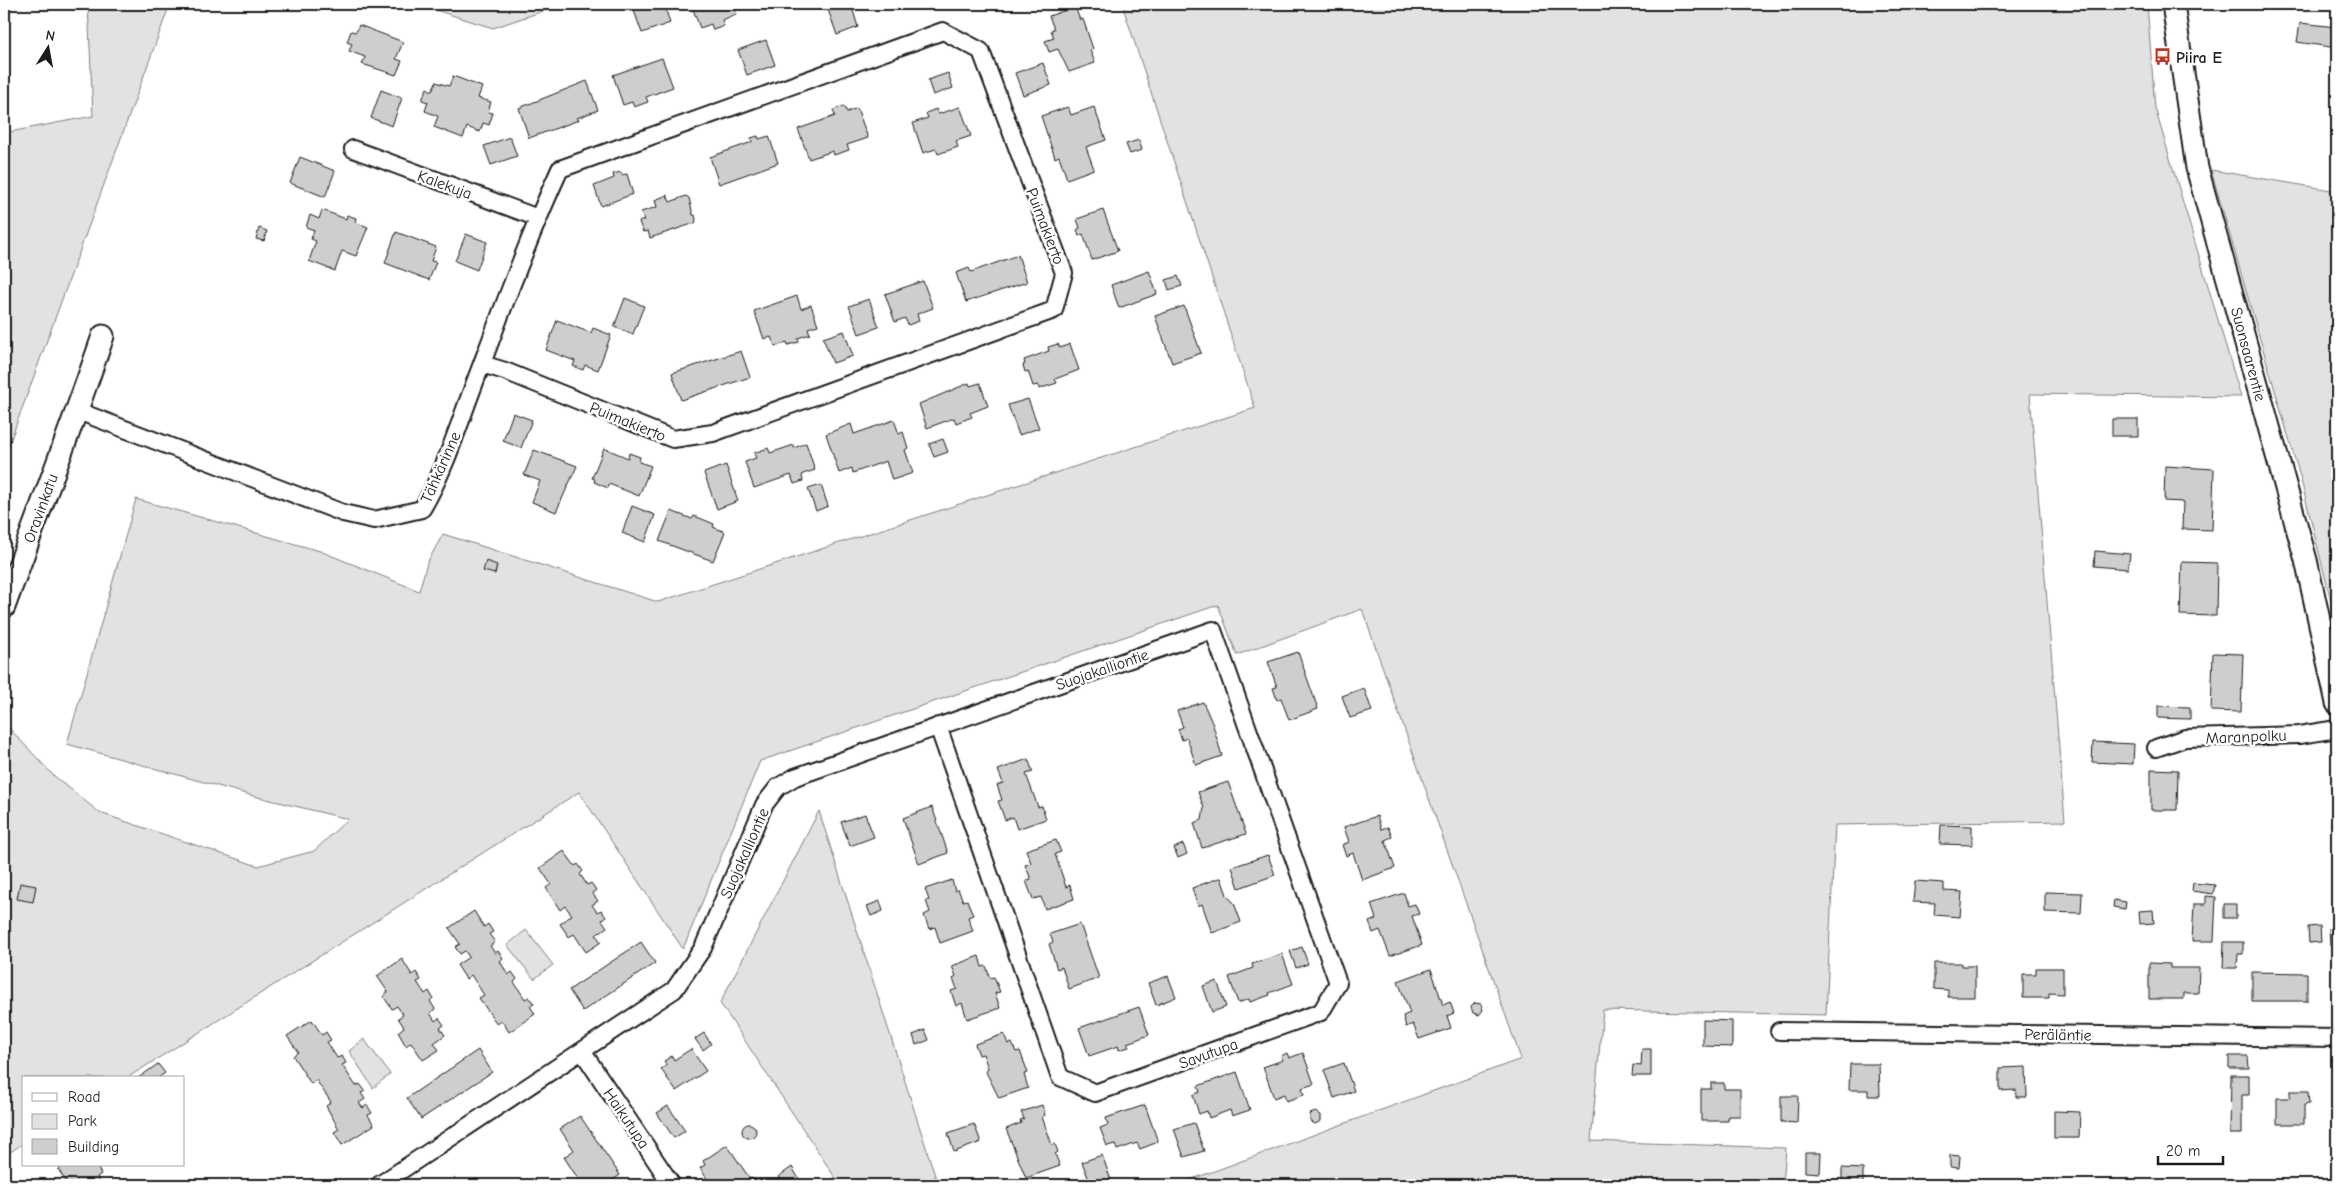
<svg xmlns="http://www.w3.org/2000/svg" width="2341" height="1189" viewBox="0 0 2341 1189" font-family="'Comic Neue',sans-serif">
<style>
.green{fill:#e2e2e2;stroke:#7f7f7f}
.building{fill:#cecece;stroke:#1c1c1c}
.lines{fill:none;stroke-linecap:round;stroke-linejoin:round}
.minor-casing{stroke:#1c1c1c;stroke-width:20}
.tertiary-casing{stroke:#1c1c1c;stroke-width:25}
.minor{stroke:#fff;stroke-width:16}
.tertiary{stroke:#fff;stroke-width:21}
.labels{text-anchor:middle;stroke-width:5;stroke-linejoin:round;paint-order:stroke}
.poi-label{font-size:16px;font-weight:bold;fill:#1c1c1c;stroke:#fff;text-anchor:start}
.street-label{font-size:16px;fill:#1c1c1c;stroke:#fff}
</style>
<rect width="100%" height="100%" fill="#fff"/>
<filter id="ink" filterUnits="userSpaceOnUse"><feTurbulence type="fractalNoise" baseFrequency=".02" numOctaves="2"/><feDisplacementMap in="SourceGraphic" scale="10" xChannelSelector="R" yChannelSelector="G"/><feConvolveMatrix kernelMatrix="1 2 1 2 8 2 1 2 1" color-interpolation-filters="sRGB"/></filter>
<g filter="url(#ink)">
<path class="green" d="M 88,4 L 170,4 L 4,458 L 4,133 L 93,116 Z
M 416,4 L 564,4 L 493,28 Z
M 1122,4 L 2147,4 L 2155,108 L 2241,397 L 2030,394 L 2065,821 L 1835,825 L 1826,1015 L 1603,1010 L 1591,1141 L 1786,1148 L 1783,1185 L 1176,1185 L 1521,1059 L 1362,609 L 1237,655 L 1218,605 L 760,761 L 683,949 L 579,792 L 127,1078 L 24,1078 L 24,1143 L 4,1156 L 4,739 L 9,728 L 53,775 L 100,813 L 258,866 L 314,851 L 348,819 L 250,795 L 67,744 L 136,499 L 320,551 L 419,591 L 427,563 L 443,534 L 658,602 L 1255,408 Z
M 2211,170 L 2337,191 L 2337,625 L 2301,480 Z
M 819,811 L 938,1185 L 840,1185 L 720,1003 Z
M 526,930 L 553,965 L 534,979 L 507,945 Z
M 364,1039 L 390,1074 L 373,1088 L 349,1051 Z"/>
<path class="building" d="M 636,4 L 664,4 L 670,23 L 642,33 L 632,5 Z
M 691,4 L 733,4 L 737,14 L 722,20 L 724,26 L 713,30 L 711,24 L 700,28 Z
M 826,4 L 851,4 L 858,27 L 837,35 Z
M 1075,7 L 1080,20 L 1083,19 L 1093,49 L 1090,50 L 1095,63 L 1069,72 L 1058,49 L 1049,52 L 1045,41 L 1054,38 L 1051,30 L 1054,29 L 1049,16 Z
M 2300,23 L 2337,27 L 2337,48 L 2297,42 Z
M 359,25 L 403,42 L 396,59 L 402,61 L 396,75 L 362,64 L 365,57 L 349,51 L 352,44 L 347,42 L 351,31 L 356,32 Z
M 766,40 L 775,65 L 747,75 L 738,50 Z
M 662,58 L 673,87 L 646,97 L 648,102 L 634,107 L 632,102 L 623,105 L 613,75 Z
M 1043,63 L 1051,85 L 1023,95 L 1015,73 Z
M 948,73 L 953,88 L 933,95 L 928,80 Z
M 453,76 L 482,87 L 478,98 L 491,102 L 488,112 L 493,113 L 489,125 L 483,123 L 480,132 L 467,127 L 463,138 L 434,127 L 438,116 L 425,111 L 428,102 L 422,100 L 427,88 L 432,91 L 436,82 L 449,86 Z
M 587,81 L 598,110 L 577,118 L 579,120 L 529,138 L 519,108 Z
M 381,90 L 402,98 L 392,126 L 371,118 Z
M 844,106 L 847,112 L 857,108 L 868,138 L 847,145 L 849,150 L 834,155 L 833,151 L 809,159 L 798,129 L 835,116 L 833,110 Z
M 960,107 L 971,136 L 956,141 L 958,147 L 938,154 L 936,149 L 923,153 L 913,123 L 928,118 L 926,113 L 936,109 L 938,114 Z
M 1068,107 L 1071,115 L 1094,107 L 1106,140 L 1086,147 L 1094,169 L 1067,179 L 1059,156 L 1055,158 L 1041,116 Z
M 758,136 L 759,139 L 769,136 L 778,163 L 719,184 L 710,157 L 752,142 L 751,138 Z
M 510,137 L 517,156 L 491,165 L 484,146 Z
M 1139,140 L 1142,150 L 1130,154 L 1126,144 Z
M 300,157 L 335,171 L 325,197 L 290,183 Z
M 621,172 L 622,175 L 627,174 L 633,194 L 601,206 L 594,186 L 614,178 L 613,174 Z
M 667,195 L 670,202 L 686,196 L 689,198 L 693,215 L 695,215 L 696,220 L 695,223 L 650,238 L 648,231 L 643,232 L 639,222 L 644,220 L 641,212 L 657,207 L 655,200 Z
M 322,210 L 346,219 L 347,215 L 356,218 L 355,222 L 368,227 L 356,256 L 342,251 L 335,271 L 309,261 L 316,241 L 311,239 L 314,230 L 306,227 L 310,215 L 319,219 Z
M 1103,210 L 1118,251 L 1092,260 L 1083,234 L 1079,236 L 1077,230 L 1080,228 L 1077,219 Z
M 259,228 L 267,231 L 264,241 L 256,239 Z
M 396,232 L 436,247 L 431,261 L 436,262 L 429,280 L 385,263 Z
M 466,234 L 487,242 L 477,270 L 455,261 Z
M 1018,255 L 1027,282 L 966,302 L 956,273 L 969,268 L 971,272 Z
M 1149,271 L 1157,294 L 1119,308 L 1111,285 Z
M 1178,276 L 1182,286 L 1169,290 L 1166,280 Z
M 923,281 L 933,308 L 917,314 L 919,321 L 908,325 L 905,318 L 895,322 L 885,294 Z
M 797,296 L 801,309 L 811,305 L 818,325 L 808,328 L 810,334 L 798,338 L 799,342 L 788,345 L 787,342 L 775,346 L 771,337 L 764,339 L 754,311 Z
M 625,298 L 644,306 L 633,334 L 614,327 Z
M 869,299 L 879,327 L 859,334 L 849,306 Z
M 1184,306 L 1201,353 L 1172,363 L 1155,316 Z
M 557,320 L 591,333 L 593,328 L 611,335 L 598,370 L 585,365 L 583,370 L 573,366 L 575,361 L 546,350 Z
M 844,331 L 853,356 L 833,363 L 823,338 Z
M 1058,344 L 1060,348 L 1070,344 L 1079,370 L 1055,379 L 1057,383 L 1039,389 L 1038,385 L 1033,386 L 1028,371 L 1025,372 L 1023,365 L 1025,364 L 1024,360 L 1049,351 L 1048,347 Z
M 741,351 L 750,377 L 681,400 L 672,373 Z
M 969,383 L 970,386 L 980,383 L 988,406 L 970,413 L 972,417 L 956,423 L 954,418 L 927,428 L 919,404 Z
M 1028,399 L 1039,428 L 1019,435 L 1008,405 Z
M 513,413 L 532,420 L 521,448 L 503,441 Z
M 2112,419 L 2138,419 L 2138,436 L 2112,436 Z
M 894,420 L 899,434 L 903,432 L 908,448 L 905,450 L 913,473 L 892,480 L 886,461 L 853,473 L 852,468 L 839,473 L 826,434 L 851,424 L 854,434 Z
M 943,439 L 948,452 L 934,457 L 929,444 Z
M 806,443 L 815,470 L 803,474 L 802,477 L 803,481 L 794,484 L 791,475 L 754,488 L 745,462 L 756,458 L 754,453 L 768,448 L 770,453 L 794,445 L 794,448 Z
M 604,448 L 628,458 L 629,453 L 640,457 L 639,462 L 651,466 L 639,496 L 609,484 L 608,488 L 594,482 L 595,479 L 592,478 Z
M 534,450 L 577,466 L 556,512 L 532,502 L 540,481 L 524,475 Z
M 726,465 L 738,501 L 717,509 L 704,473 Z
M 2165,466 L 2214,469 L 2212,530 L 2182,529 L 2183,502 L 2164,501 Z
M 821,485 L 828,506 L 816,511 L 808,489 Z
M 632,506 L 655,515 L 645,542 L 622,533 Z
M 671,511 L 692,519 L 694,516 L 702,519 L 714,524 L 713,527 L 725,532 L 713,561 L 659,541 Z
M 2095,551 L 2130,554 L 2128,569 L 2094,566 Z
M 486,561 L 497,565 L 495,574 L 483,571 Z
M 2182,562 L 2217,563 L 2216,616 L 2180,615 Z
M 1298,652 L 1318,709 L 1289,720 L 1281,698 L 1277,700 L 1273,688 L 1277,687 L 1268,662 Z
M 2213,653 L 2243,654 L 2241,712 L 2211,711 Z
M 1364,688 L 1372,711 L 1350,718 L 1342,696 Z
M 1203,702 L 1213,725 L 1222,756 L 1196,765 L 1187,738 L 1182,740 L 1178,729 L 1183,727 L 1177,711 Z
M 2158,706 L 2190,707 L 2190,719 L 2158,718 Z
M 2093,742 L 2134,744 L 2133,764 L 2092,762 Z
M 1028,759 L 1033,772 L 1026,774 L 1038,807 L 1042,806 L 1046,819 L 1017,829 L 1013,817 L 1005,820 L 998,801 L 1002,800 L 997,785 L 1003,783 L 998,770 Z
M 2151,769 L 2178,770 L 2177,810 L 2151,810 Z
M 1228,782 L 1246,834 L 1202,848 L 1194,823 L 1202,820 L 1204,808 L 1198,792 Z
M 932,807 L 948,853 L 919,864 L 903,818 Z
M 865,814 L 874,837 L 850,846 L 841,822 Z
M 1377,816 L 1381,829 L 1388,827 L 1392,837 L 1385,840 L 1395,868 L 1362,880 L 1353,853 L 1346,856 L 1342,845 L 1349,842 L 1344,827 Z
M 1941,825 L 1972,826 L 1972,845 L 1940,844 Z
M 1056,840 L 1061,852 L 1055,854 L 1066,887 L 1070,885 L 1074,899 L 1045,909 L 1041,897 L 1033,899 L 1026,881 L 1031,879 L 1025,865 L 1031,863 L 1026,850 Z
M 1183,844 L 1187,854 L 1178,858 L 1174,848 Z
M 564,851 L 575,866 L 578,864 L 583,871 L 580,874 L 587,885 L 591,883 L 596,890 L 592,893 L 598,901 L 592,905 L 597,912 L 601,910 L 606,917 L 602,920 L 607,927 L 596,935 L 601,942 L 586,952 L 574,934 L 569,937 L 560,924 L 572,915 L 565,906 L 560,910 L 546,888 L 551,884 L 540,868 Z
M 1268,855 L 1275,875 L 1239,888 L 1232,867 Z
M 1219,878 L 1221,878 L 1227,895 L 1234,903 L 1241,922 L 1212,933 L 1202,904 L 1198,906 L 1192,888 Z
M 952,880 L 955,891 L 958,889 L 963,901 L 967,900 L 973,915 L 968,917 L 973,931 L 940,943 L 935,927 L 929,929 L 924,915 L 930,912 L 926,901 L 929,900 L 925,889 Z
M 1915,881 L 1944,883 L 1944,891 L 1962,892 L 1960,917 L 1934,915 L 1935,903 L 1913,902 Z
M 20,883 L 36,886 L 33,902 L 17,899 Z
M 2193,883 L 2215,885 L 2213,894 L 2192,891 Z
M 2045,892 L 2082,893 L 2081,913 L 2045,912 Z
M 1404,893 L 1408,906 L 1415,904 L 1419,914 L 1412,916 L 1422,945 L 1390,956 L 1380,930 L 1373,933 L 1369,922 L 1376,919 L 1371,904 Z
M 2206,896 L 2216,897 L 2214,941 L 2192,941 L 2194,904 L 2206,904 Z
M 2114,900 L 2126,902 L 2125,909 L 2113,907 Z
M 880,901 L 883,911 L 871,916 L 867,906 Z
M 2224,904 L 2236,904 L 2236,918 L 2224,918 Z
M 2153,910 L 2154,923 L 2140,924 L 2139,911 Z
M 474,911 L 484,927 L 488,924 L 493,932 L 489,934 L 495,942 L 490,946 L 495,953 L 498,951 L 503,958 L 500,961 L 508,975 L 512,972 L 517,979 L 514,982 L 525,999 L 529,997 L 534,1004 L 530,1006 L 535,1014 L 509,1032 L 502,1021 L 497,1024 L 479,998 L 484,995 L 471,975 L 466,979 L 457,965 L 469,957 L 465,951 L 460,954 L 455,947 L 460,944 L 449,928 Z
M 1080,924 L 1099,978 L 1069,989 L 1062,967 L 1057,969 L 1049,944 L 1053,942 L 1050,934 Z
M 2320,926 L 2321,942 L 2309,943 L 2308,927 Z
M 2337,927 L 2337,945 L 2330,945 L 2329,928 Z
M 641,942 L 655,963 L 583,1011 L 569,990 Z
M 2224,942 L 2243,942 L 2243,954 L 2238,954 L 2237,968 L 2223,968 Z
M 1302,947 L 1308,964 L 1296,968 L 1290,951 Z
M 1282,954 L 1293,984 L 1269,993 L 1270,995 L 1256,1000 L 1250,1002 L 1249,999 L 1238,1003 L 1229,977 L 1253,968 L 1252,964 Z
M 979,956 L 982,967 L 986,966 L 990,978 L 994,977 L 1000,992 L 995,993 L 1000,1008 L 967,1019 L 962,1003 L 956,1006 L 951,991 L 957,989 L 953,978 L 956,976 L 952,966 Z
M 402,959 L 412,975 L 416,972 L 421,980 L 417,982 L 425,994 L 429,991 L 433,998 L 430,1001 L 435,1009 L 430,1013 L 435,1021 L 439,1018 L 444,1025 L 440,1028 L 445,1035 L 434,1043 L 439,1050 L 423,1060 L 411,1042 L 406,1046 L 398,1032 L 404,1027 L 398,1018 L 403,1015 L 397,1006 L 392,1009 L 383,996 L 388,992 L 377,976 Z
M 1934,963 L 1961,963 L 1961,966 L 1975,966 L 1975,997 L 1948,997 L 1948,990 L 1934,989 Z
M 2149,963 L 2170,964 L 2170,968 L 2199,968 L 2198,993 L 2184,993 L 2184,999 L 2149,999 Z
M 2036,968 L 2063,968 L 2063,994 L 2049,993 L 2049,998 L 2023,998 L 2023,974 L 2036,974 Z
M 1431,969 L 1443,1005 L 1450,1002 L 1454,1013 L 1447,1016 L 1451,1028 L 1419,1039 L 1413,1024 L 1406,1027 L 1403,1016 L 1410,1013 L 1398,981 Z
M 2252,972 L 2307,973 L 2307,1001 L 2252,1001 Z
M 1168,976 L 1176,997 L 1156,1005 L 1148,983 Z
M 1217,981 L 1226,1007 L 1212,1012 L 1203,986 Z
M 1475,1003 L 1481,1004 L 1483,1010 L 1479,1015 L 1473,1013 L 1471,1007 Z
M 1139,1007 L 1149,1035 L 1127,1043 L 1129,1047 L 1119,1050 L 1118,1046 L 1089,1056 L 1079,1028 Z
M 312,1020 L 322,1035 L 326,1032 L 331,1040 L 327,1042 L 337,1058 L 342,1056 L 346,1063 L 342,1065 L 356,1086 L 360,1084 L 365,1091 L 361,1093 L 365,1099 L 359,1103 L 363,1108 L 367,1105 L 372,1113 L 368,1115 L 374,1125 L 342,1145 L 334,1132 L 339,1129 L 326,1106 L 331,1102 L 316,1080 L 311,1084 L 293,1056 L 298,1052 L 287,1036 Z
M 1703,1020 L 1732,1021 L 1732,1047 L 1703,1046 Z
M 925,1030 L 929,1040 L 916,1045 L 913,1035 Z
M 704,1033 L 711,1044 L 703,1050 L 695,1039 Z
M 1004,1034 L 1008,1044 L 1012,1043 L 1016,1052 L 1020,1051 L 1028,1073 L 1024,1074 L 1028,1088 L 999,1098 L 986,1072 L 988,1068 L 983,1054 L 979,1055 L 975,1044 Z
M 691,1049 L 706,1071 L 676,1091 L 661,1069 L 667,1065 L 664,1061 L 672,1056 L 674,1060 Z
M 1642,1049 L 1651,1049 L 1651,1076 L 1632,1076 L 1633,1065 L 1641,1066 Z
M 478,1050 L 492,1072 L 421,1119 L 407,1098 Z
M 1287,1053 L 1289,1058 L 1303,1053 L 1314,1084 L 1302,1088 L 1304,1095 L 1286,1101 L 1284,1094 L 1274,1098 L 1263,1067 L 1283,1060 L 1281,1056 Z
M 2229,1056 L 2248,1056 L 2249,1068 L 2229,1068 Z
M 1344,1063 L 1354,1091 L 1334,1098 L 1324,1070 Z
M 158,1064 L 165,1073 L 158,1078 L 138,1078 Z
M 1850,1064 L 1879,1064 L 1880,1096 L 1868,1096 L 1868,1090 L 1849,1090 Z
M 2026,1067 L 2027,1097 L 2016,1097 L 2016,1090 L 2000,1091 L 2000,1068 Z
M 1237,1072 L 1250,1110 L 1232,1116 L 1230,1110 L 1209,1118 L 1207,1111 L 1199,1114 L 1193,1095 L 1200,1092 L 1198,1086 Z
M 2231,1075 L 2249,1075 L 2249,1095 L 2242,1095 L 2242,1134 L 2230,1134 Z
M 1711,1083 L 1724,1083 L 1724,1089 L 1740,1089 L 1740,1116 L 1728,1116 L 1728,1121 L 1701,1121 L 1701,1089 L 1711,1089 Z
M 2290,1091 L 2308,1091 L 2309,1104 L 2304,1105 L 2304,1124 L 2277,1124 L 2277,1098 L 2290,1098 Z
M 1781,1096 L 1798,1096 L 1797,1123 L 1781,1122 Z
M 1042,1105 L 1045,1115 L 1042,1117 L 1052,1145 L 1055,1144 L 1058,1152 L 1055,1154 L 1060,1166 L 1026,1178 L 1006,1129 L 1021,1123 L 1020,1120 L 1024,1119 L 1021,1112 Z
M 1145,1105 L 1158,1142 L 1140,1149 L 1137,1143 L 1117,1150 L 1115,1144 L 1107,1146 L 1100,1128 L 1108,1125 L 1106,1118 Z
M 668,1106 L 685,1131 L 674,1138 L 657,1113 Z
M 2054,1111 L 2080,1112 L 2079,1138 L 2054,1138 Z
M 1316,1112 L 1321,1115 L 1321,1121 L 1315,1124 L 1310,1121 L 1310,1114 Z
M 580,1116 L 620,1175 L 606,1185 L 582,1185 L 564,1157 L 574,1150 L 560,1129 Z
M 1194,1123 L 1204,1151 L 1184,1157 L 1174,1129 Z
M742 1131a7 7 0 1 1 14 0a7 7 0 1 1-14 0Z
M 974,1124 L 981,1142 L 954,1152 L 948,1133 Z
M 727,1145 L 750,1179 L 752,1178 L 757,1185 L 711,1185 L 700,1168 L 705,1165 L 703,1161 Z
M 1805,1153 L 1821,1153 L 1820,1173 L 1805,1172 Z
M 1102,1155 L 1112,1183 L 1091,1185 L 1082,1162 Z
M 1950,1155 L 1960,1156 L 1959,1168 L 1950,1167 Z
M 65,1165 L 96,1165 L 101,1174 L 97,1177 L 102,1185 L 68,1185 L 58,1169 Z
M 792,1167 L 799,1179 L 789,1185 L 783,1185 L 778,1177 Z
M 1842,1168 L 1863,1169 L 1863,1185 L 1842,1185 Z"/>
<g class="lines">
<defs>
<path id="minor" d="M 353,149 L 538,218
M 78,411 L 343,513 L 374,520 L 422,509 C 444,472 457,430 472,390 C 500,316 527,241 560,169 L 943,31 L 981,51 L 1064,273 L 1054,310 L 713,433 L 673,439 L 505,371 L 482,364
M 2156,748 L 2185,738 L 2299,735 L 2337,729
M 1779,1031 L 2337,1038
M 582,1051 L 672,1185
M 379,1185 L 674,990 L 703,948 L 764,805 L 778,787 L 795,777 L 1213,630 L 1338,983 L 1321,1012 L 1095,1093 L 1060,1077 L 938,726"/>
<path id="tertiary" d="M 2173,4 L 2197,168 L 2306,560 L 2337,703
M 4,607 C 37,516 72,427 103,336"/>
</defs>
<use href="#minor" class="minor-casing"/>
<use href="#tertiary" class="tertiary-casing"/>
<use href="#minor" class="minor"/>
<use href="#tertiary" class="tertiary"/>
</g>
</g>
<defs>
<symbol id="bus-bare" viewBox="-9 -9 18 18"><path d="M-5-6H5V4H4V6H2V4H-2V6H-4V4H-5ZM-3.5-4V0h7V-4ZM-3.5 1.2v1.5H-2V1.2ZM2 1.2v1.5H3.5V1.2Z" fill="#c8321e" stroke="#fff" stroke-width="2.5" paint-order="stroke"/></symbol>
</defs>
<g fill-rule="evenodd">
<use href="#bus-bare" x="2150" y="44" width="25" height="25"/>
</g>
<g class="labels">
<g class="poi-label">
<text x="2176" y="63">Piira E</text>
</g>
<g class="street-label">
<text transform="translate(445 184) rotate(20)" y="6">Kalekuja</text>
<text transform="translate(1046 226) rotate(69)" y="6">Puimakierto</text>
<text transform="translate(2249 354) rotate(75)" y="6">Suonsaarentie</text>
<text transform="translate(628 421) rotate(22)" y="6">Puimakierto</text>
<text transform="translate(440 467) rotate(-66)" y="6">Tähkärinne</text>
<text transform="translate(40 508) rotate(-70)" y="6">Oravinkatu</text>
<text transform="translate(1102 669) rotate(-19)" y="6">Suojakalliontie</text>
<text transform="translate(2246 736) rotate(-2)" y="6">Maranpolku</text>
<text transform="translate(744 853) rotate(-66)" y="6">Suojakalliontie</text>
<text transform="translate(2058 1034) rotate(1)" y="6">Peräläntie</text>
<text transform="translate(1208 1053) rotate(-20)" y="6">Savutupa</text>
<text transform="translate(627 1118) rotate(56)" y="6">Haikutupa</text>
</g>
</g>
<rect width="2341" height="1189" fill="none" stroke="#fff" stroke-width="20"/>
<rect x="10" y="10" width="2321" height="1169" fill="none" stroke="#1c1c1c" stroke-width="2" filter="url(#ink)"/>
<rect x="22" y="1076" width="162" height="90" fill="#ffffff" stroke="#a4a4a4"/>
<rect x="32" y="1093" width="25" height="8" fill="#ffffff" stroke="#a4a4a4"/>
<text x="68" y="1102" font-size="15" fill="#1c1c1c">Road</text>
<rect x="32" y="1114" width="25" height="15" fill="#e2e2e2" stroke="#a4a4a4"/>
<text x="68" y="1126" font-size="15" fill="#1c1c1c">Park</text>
<rect x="32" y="1139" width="25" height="15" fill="#cecece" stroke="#a4a4a4"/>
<text x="68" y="1152" font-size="15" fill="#1c1c1c">Building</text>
<g transform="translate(48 48) rotate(11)" stroke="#ffffff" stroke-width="4" paint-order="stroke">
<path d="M0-4L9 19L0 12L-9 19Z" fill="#1c1c1c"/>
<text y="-8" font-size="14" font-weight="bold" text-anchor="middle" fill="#1c1c1c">N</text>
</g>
<path d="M2158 1156v8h65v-8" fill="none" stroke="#1c1c1c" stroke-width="2.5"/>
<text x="2166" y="1156" font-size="15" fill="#1c1c1c" stroke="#ffffff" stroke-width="4" paint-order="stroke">20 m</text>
</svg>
